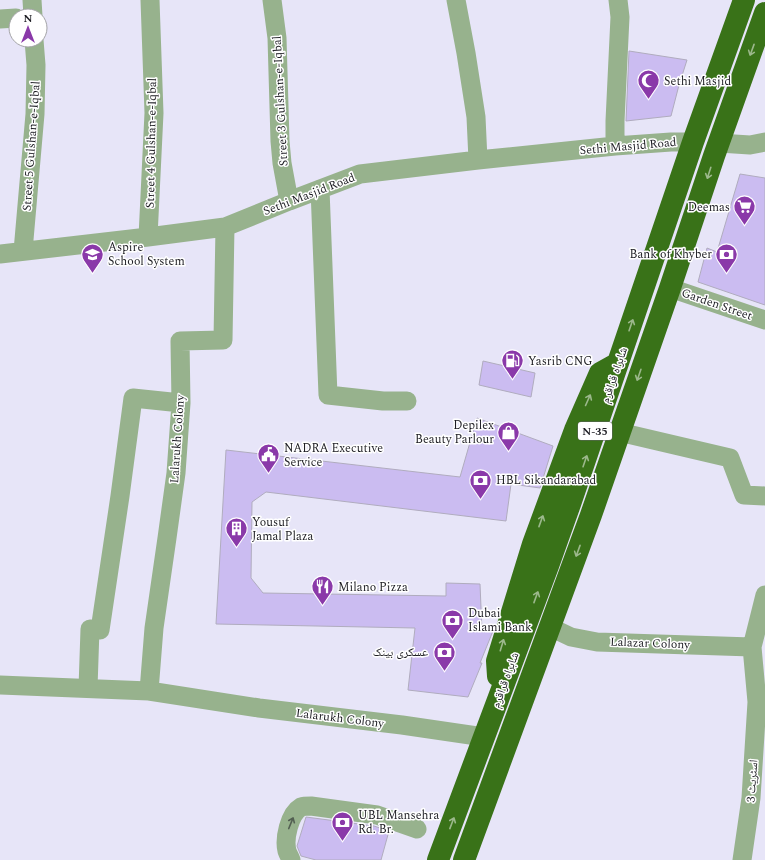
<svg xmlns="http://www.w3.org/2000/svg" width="765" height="860" viewBox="0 0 765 860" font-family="Spectral,'Noto Naskh Arabic',serif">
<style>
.building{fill:#cbbcf1;stroke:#b0acbe}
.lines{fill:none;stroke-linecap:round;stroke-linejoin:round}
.minor{stroke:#97b28d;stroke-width:19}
.highway{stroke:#397218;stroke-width:22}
.oneway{stroke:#9cb88c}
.oneway2{stroke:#536052}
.labels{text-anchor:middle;stroke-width:3;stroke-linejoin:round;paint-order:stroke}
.shield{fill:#fff;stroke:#606064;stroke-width:1}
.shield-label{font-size:11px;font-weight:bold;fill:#1c1c22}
.poi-label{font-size:12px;fill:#1c1c22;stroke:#fff;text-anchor:start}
.street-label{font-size:12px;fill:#1c1c22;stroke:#fff}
</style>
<rect width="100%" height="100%" fill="#e7e5f8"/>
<path class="building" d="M 629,51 L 687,60 L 679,85 L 671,116 L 626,121 Z
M 740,174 L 765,178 L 765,305 L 698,282 L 707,248 L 717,252 Z
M 483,361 L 535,373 L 531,397 L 479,385 Z
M 477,418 L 553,446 L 540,488 L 511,484 L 506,521 L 266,492 L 252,502 L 251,578 L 263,593 L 446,596 L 446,583 L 480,584 L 482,631 L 493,631 L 480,663 L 482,663 L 468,697 L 408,690 L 415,628 L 216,624 L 226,450 L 460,477 Z
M 306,817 L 374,826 L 389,831 L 381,860 L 316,860 L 301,856 L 297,846 Z"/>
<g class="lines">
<path class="minor" d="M 32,0 L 33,16
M 272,0 L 277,38 L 280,141 L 282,163 L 289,201
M 456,0 L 466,53 L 476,117 L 478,160
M 0,19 L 16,18
M 719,143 L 750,145 L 765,142
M 615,146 L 615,121 L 620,17 L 618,0
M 320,189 L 328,395 L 383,401 L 407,401
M 148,237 L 154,113 L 150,0
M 23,251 L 35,114 L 36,65 L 34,40
M 0,254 L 148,237 L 225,227 L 289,201 L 360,174 L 478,160 L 615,146 L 671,142 L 693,142
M 670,288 L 765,320
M 619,432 L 730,458 L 744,495 L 765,496
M 550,627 L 571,637 L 597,642 L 752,647 L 757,702 L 765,703
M 752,647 L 765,595
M 0,685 L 149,691 L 259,708 L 402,725 L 484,737
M 88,688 L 90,629 L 100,630 L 120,496 L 133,398 L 181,403
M 149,691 L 154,628 L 167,538 L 176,473 L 181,403 L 180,341 L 223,340 L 225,227
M 291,860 C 290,857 288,854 287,851 C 284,839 289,814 301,807 C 304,806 307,806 311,806 L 377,815 L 417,829
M 742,860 L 751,798 L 757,702"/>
<path class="highway" d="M 498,676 L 497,661 L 533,544 L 575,430 L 600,373 L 618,363
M 438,860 L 548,566 L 570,504 L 693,142 L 744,0
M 464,860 L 591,515 L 670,288 L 714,156 L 765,13"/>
</g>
<defs><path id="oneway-shaft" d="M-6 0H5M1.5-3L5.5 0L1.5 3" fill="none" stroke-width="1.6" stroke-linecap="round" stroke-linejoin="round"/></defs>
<g class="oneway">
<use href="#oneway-shaft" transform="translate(752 50) rotate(110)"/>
<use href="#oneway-shaft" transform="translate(709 173) rotate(108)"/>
<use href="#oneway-shaft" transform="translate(631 325) rotate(-71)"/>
<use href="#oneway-shaft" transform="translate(639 375) rotate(109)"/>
<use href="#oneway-shaft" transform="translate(588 400) rotate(-66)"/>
<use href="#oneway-shaft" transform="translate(585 461) rotate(-71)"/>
<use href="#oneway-shaft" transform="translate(541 521) rotate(-70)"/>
<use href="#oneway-shaft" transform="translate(578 551) rotate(110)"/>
<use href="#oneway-shaft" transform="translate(536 597) rotate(-70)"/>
<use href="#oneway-shaft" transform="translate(502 645) rotate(-73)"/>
<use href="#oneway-shaft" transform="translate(452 823) rotate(-69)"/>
</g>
<use class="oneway2" href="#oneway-shaft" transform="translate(291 823) rotate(-68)"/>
<defs>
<symbol id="mosque-pin" viewBox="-11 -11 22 30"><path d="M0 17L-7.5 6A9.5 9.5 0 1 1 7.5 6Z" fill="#8a39a9" stroke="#fff"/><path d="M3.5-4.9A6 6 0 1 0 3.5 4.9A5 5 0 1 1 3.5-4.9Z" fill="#fff"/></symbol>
<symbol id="supermarket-pin" viewBox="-11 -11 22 30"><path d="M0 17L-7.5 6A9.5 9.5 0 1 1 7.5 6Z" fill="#8a39a9" stroke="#fff"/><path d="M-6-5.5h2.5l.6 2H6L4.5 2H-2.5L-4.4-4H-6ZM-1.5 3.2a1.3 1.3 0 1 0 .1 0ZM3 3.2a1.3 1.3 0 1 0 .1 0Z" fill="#fff"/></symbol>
<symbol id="school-pin" viewBox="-11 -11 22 30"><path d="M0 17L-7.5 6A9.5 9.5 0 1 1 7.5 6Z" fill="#8a39a9" stroke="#fff"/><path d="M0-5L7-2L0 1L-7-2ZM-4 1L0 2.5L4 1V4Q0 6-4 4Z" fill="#fff"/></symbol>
<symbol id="bank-pin" viewBox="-11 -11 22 30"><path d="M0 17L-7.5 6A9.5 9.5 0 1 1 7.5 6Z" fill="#8a39a9" stroke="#fff"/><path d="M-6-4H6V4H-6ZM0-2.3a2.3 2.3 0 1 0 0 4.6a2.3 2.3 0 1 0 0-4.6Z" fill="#fff"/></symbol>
<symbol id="fuel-pin" viewBox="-11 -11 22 30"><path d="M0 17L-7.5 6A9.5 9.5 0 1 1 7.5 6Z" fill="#8a39a9" stroke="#fff"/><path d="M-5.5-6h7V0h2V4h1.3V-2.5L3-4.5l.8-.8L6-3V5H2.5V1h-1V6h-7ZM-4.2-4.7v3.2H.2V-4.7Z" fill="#fff"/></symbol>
<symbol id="shop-pin" viewBox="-11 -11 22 30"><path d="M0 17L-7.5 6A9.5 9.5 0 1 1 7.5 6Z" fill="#8a39a9" stroke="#fff"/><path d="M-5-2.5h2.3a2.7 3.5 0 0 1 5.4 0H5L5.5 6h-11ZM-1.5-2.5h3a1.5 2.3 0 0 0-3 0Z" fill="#fff"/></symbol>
<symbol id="civic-pin" viewBox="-11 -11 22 30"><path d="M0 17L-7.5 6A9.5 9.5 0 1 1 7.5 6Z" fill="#8a39a9" stroke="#fff"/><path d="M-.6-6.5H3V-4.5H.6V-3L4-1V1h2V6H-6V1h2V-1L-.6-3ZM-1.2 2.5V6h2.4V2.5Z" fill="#fff"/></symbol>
<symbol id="building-pin" viewBox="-11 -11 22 30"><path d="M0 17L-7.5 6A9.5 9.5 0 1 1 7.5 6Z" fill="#8a39a9" stroke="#fff"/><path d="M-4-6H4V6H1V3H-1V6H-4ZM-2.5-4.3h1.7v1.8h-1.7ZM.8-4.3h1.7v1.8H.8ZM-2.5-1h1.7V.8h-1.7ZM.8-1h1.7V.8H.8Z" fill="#fff"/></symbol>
<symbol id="restaurant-pin" viewBox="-11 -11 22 30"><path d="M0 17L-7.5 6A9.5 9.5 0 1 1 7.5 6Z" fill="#8a39a9" stroke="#fff"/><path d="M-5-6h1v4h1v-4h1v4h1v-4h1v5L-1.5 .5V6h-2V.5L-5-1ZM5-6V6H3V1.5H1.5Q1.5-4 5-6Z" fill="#fff"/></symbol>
</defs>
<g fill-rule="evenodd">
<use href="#mosque-pin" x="636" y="68" width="25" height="34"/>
<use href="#supermarket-pin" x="732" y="194" width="25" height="34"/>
<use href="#school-pin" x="80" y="242" width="25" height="34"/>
<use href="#bank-pin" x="714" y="242" width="25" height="34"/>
<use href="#fuel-pin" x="500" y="348" width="25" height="34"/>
<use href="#shop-pin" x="496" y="420" width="25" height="34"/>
<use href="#civic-pin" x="256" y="442" width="25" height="34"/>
<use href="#bank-pin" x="468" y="468" width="25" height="34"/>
<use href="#building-pin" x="224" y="516" width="25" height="34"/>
<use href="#restaurant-pin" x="310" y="574" width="25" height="34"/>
<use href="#bank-pin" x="440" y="608" width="25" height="34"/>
<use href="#bank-pin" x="432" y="640" width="25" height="34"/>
<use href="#bank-pin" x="330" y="810" width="25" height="34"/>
</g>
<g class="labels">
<rect class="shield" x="578" y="422" width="34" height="18" rx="3"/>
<g class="shield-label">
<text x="595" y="435">N-35</text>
</g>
<g class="poi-label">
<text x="664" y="85">Sethi Masjid</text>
<text x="730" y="211" text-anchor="end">Deemas</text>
<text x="108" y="251">Aspire<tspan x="108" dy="14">School System</tspan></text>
<text x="712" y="258" text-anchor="end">Bank of Khyber</text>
<text x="528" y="365">Yasrib CNG</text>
<text x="494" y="429" text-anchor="end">Depilex<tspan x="494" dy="14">Beauty Parlour</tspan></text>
<text x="284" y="452">NADRA Executive<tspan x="284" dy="14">Service</tspan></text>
<text x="496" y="484">HBL Sikandarabad</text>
<text x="252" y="526">Yousuf<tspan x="252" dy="14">Jamal Plaza</tspan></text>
<text x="338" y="591">Milano Pizza</text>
<text x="468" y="617">Dubai<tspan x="468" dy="14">Islami Bank</tspan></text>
<text x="428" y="656" text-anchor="end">عسکری بینک</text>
<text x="358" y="819">UBL Mansehra<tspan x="358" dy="14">Rd. Br.</tspan></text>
</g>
<g class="street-label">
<text transform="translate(280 101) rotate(-93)" y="4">Street 3 Gulshan-e-Iqbal</text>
<text transform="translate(151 143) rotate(-89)" y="4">Street 4 Gulshan-e-Iqbal</text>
<text transform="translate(31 146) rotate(-86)" y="4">Street 5 Gulshan-e-Iqbal</text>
<text transform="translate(628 146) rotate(-5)" y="4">Sethi Masjid Road</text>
<text transform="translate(309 194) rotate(-21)" y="4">Sethi Masjid Road</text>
<text transform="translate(717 304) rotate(19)" y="4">Garden Street</text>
<text transform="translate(614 375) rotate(-71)" y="4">شاہراہ قراقرم</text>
<text transform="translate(177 439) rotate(-86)" y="4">Lalarukh Colony</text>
<text transform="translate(650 643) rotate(2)" y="4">Lalazar Colony</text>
<text transform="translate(505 680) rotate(-70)" y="4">شاہراہ قراقرم</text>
<text transform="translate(340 718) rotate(7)" y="4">Lalarukh Colony</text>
<text transform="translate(752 781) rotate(-86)" y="4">اسٹریٹ 3</text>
</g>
</g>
<g transform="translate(28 28)"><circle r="19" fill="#ffffff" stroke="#a4a4a7"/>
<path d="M0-3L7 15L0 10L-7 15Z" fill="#8a39a9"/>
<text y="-6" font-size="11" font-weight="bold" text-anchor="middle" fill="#1c1c22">N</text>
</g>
</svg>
